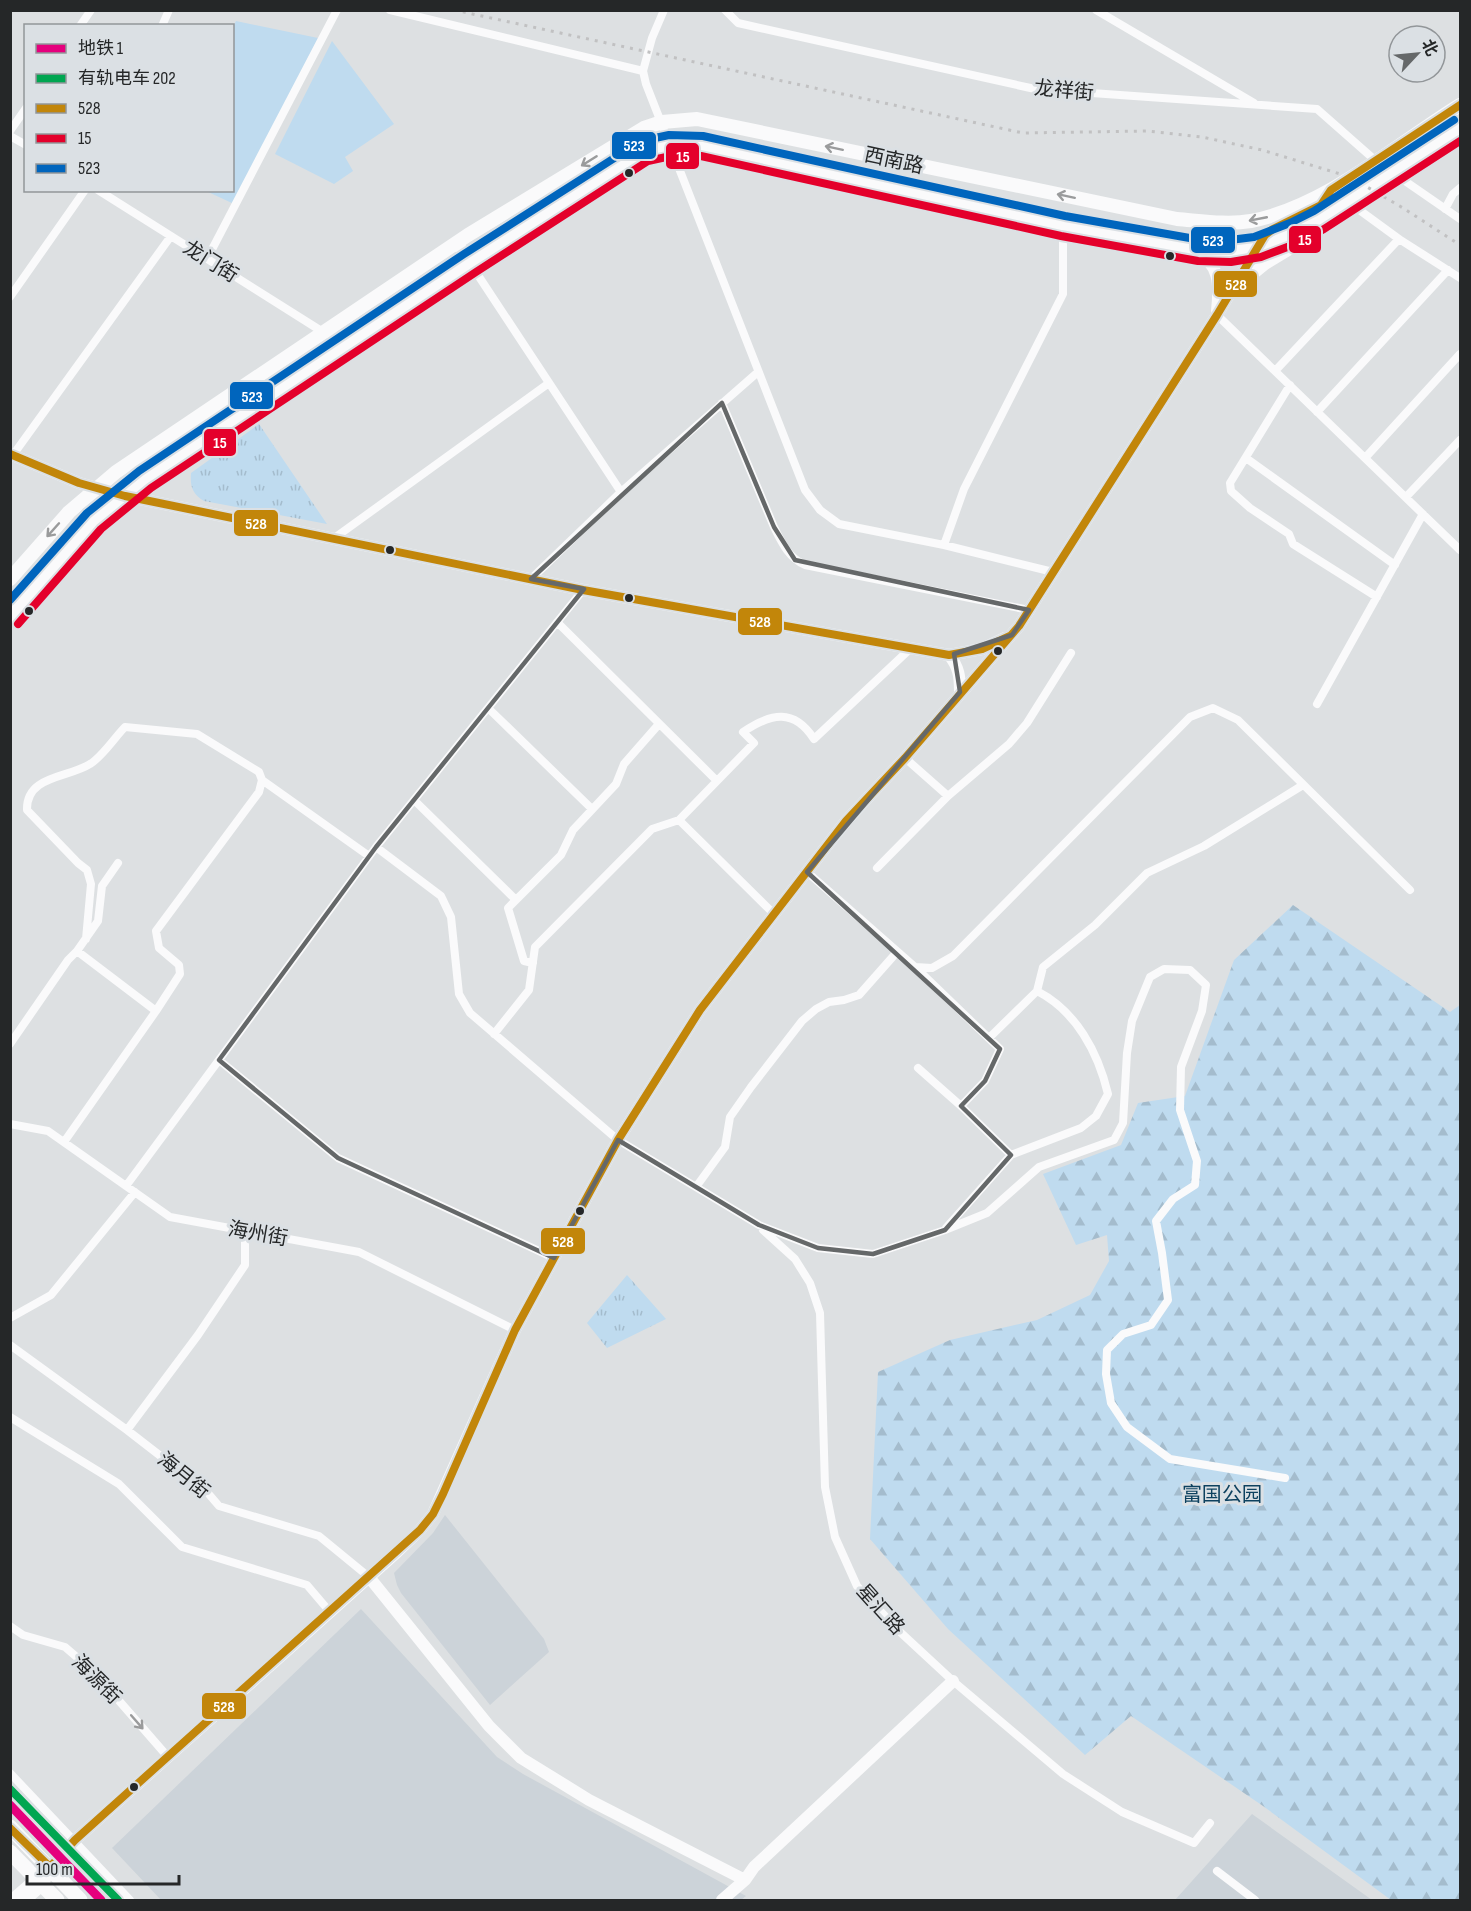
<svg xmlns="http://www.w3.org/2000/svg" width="1471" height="1911" viewBox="0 0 1471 1911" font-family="'Sofia Sans Condensed','Noto Sans SC',sans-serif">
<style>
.built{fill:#ccd3d9}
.forest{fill:url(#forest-firs)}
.park{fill:url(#park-tufts)}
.pitch{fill:#bfdbef}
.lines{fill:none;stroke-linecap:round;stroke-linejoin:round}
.street{stroke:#fafafb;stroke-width:8}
.secondary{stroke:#fafafb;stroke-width:12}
.primary{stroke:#fafafb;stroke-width:14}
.highway{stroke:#fafafb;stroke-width:15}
.rail{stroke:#c1c1c2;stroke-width:3;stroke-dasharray:3 6;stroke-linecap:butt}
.bus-1-casing{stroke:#dbe0e4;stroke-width:12}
.bus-2-casing{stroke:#dbe0e4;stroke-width:12}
.bus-3-casing{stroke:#dbe0e4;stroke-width:12}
.bus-1{stroke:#c2860a;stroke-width:8}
.bus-2{stroke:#e4002b;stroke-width:8}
.bus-3{stroke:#0065bd;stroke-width:8}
.tram-1-casing{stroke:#dbe0e4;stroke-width:12}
.tram-1{stroke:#00a651;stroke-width:8}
.metro-1-casing{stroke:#dbe0e4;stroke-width:14}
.metro-1{stroke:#e5007d;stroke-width:9}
.oneway{stroke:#9a9b9c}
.marked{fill:none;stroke:#656869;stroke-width:4.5;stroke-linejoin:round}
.bus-dot{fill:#252728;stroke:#dbe0e4;stroke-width:2}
.labels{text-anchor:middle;stroke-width:6;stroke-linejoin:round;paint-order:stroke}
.street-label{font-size:20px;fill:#252728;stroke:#dbe0e4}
.park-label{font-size:20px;fill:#0d415f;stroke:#dbe0e4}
.line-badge{stroke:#dbe0e4;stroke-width:2}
.badge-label{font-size:16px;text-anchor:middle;font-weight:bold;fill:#fff}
</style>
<defs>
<pattern id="forest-firs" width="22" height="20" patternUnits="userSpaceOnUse" patternTransform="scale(1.5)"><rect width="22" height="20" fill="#bfdbef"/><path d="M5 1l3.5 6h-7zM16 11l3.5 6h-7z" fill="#a4bccd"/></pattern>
<pattern id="park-tufts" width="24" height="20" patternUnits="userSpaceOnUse" patternTransform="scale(1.5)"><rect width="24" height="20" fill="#bfdbef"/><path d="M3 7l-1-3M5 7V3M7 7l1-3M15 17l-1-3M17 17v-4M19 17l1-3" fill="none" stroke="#a4bccd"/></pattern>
</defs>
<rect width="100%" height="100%" fill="#dde0e2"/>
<path class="built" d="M 445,1515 L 544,1639 L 549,1652 L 490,1705 L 401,1593 L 397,1585 L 394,1573 L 433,1533 Z
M 361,1609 L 497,1757 L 523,1774 L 746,1896 L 741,1900 L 161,1900 L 112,1848 Z
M 1252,1814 L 1372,1900 L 1175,1900 Z"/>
<path class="forest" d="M 1293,905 L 1450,1012 L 1460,1005 L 1460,1900 L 1391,1900 L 1263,1806 L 1131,1716 L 1085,1755 L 948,1629 L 870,1539 L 878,1372 L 950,1340 L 1037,1320 L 1090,1295 L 1109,1261 L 1107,1235 L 1076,1245 L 1043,1174 L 1121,1145 L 1138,1103 L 1185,1096 L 1234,960 Z"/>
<path class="park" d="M 259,424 L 327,524 L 204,501 C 192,494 190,486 191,473 Z
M 627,1275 L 666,1319 L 607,1348 L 587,1323 Z"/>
<path class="pitch" d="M 236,21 L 318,38 L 234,204 L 206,191 L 232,190 L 232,29 Z
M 332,41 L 394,124 L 345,157 L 353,171 L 334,184 L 275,154 Z"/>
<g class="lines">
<path class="street" d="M 390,10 L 643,71
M 664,10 L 652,38 L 643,71 L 646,84 L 805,490 L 820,510 L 839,524 L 944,545 L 1053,572
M 725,10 L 738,23 L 1035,89 L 1317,109 L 1376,161 L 1460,219
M 1096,10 L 1254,103
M 80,26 L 91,10
M 162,26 L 169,10
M 10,131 L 26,108
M 10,136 L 26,145
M 98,190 L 323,332
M 1347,201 L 1399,239 L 1460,278
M 1445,209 L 1453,194 L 1460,188
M 207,259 L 337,10
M 470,263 L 621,492
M 10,297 L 85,190
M 1217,315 L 1460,550
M 1275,371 L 1399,239
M 1290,385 L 1230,483 L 1231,491 L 1250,508 L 1289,534 L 1293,544 L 1377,597
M 722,403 L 774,527 C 782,543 788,557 805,565 L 1029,610
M 1317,412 L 1448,270
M 13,455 L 171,236
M 1246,458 L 1395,565
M 1365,458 L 1460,354
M 1406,497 L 1460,440
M 333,539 L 549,383
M 944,545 L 964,489 L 1063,294 L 1063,226
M 531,579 L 621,492 L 758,372
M 557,622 L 717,781
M 1317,704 L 1423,514
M 488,708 L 592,809
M 905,758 L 948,796
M 262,780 L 369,856
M 414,800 L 516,900
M 679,820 L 774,914
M 376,847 L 441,896 L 451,917 L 459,994 L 470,1013 L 618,1140 L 759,1225 L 818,1248 L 873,1254 L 945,1230 L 987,1213 L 1039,1167 L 1114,1140 L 1123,1123 L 1127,1053 L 1132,1021 L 1150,977 L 1164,969 L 1190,970 L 1206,985 L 1202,1011 L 1181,1067 L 1180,1110 L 1197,1161 L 1195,1185 L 1173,1199 L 1156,1221 L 1162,1253 L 1168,1300 L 1151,1325 L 1123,1334 L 1107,1350 L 1106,1374 L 1111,1403 L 1127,1427 L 1170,1459 L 1285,1478
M 877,868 L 948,796 L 1009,744 L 1027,723 L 1071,653
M 807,872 L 915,967 L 932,968 L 953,956 L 1190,717 L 1213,708 L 1238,720 L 1410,890
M 86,939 L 91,884 L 87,870 L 78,863 L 27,810 C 26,775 69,778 90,764 C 102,757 115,737 125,727 L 197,734 L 259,772 L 262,780 L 259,792 L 156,931 L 159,948 L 179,965 L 180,974 L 156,1011
M 77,951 L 98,921 L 102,886 L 118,863
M 533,963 L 524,961 L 508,908 L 561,855 L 573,830 L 616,784 L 624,764 L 659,724
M 915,967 L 1000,1049 L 985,1081 L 961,1106
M 494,1034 L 529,990 L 535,947 L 652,829 L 679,820 L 754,743 L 743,732 C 771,713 794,708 814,739 L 911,648
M 989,1038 L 1037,991 L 1043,967 L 1095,925 L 1147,873 L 1204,846 L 1303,785
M 10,1044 L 68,960 L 77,951 L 156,1011 L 64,1142
M 219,1060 L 338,1158 L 554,1258
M 918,1068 L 961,1106 L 1011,1155 L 946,1228
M 10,1124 L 48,1131 L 170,1217 L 359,1252 L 515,1330
M 1011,1155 L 1081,1128 L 1096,1116 L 1108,1094 C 1098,1052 1076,1011 1037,991
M 126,1186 L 376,847 L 583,590
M 696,1187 L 725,1147 L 730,1117 L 751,1087 L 802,1021 L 816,1009 L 829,1002 L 844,1000 L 859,995 L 897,952
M 763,1230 L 795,1259 L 810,1283 L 820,1313 L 825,1487 L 835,1537 L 857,1586 L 899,1631 L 953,1681 L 1063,1774 L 1122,1812 L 1194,1843 L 1210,1823
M 10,1318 L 51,1295 L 135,1192
M 10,1345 L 127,1430 L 207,1492 L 219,1506 L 319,1536 L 369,1577
M 10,1417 L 119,1484 L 182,1547 L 307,1585 L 330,1612
M 127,1430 L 198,1335 L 245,1265 L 245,1233
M 10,1626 L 23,1635 L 65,1647 L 94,1672 L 168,1757
M 10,1773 L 130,1900
M 1217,1871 L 1255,1900"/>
<path class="secondary" d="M 457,243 L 470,263
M 1194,250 C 1220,264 1220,283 1217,311
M 1239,285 L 1265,264 L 1323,229 L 1340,210
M 328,329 L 342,349
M 10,454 L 79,483 L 125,496 L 583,590 L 949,655 L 982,649 L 1005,638
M 949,655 C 959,667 960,677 960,692
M 369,1577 L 489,1726 L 521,1758 L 589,1800 L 745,1880
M 12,1900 L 50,1867 L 75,1840 L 397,1552 L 420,1530 L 433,1514 L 515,1330 L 618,1140 L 700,1010 L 846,821 L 905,758 L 1019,626 L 1217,315 L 1265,235 C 1286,219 1320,215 1331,190
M 25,1900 L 42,1885 L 46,1877
M 722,1900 L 745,1880 L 754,1867 L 953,1681"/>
<path class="primary" d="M 10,579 L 69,512 L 116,472 L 468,235 L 644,128 L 662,122 L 697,119 L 1177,219 C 1202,221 1227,225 1251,221 C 1325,207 1397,144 1460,105
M 10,617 L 94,521 L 145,480 L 470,263 L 644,151 L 670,145 L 702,146 L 1063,226 L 1200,251 L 1231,251 L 1257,247 L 1294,233 L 1319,220 L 1460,129"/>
<path class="highway" d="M 10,1827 L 80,1900
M 10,1852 L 57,1900"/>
<path class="rail" d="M 454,10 L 1023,133 L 1147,131 L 1202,137 L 1262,150 L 1350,177 L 1403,208 L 1460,245"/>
<defs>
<path id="bus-1" d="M 10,454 L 79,483 L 125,496 L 583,590 L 949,655 L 982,649 L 1010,636
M 10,1828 L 50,1867 L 75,1840 L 420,1530 L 433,1514 L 443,1494 L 515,1330 L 618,1140 L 700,1010 L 846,821 L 905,758 L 1019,626 L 1217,315 L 1265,235 L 1273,229 L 1321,205 L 1331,190 L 1460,105"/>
<path id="bus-2" d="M 18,624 L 101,529 L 151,488 L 476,272 L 648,161 L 671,156 L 701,156 L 1061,236 L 1198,261 L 1231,262 L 1261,257 L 1298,243 L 1324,229 L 1460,141"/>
<path id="bus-3" d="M 10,600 L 87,513 L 139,471 L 464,254 L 641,141 L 669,135 L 703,136 L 1065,216 L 1201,240 L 1230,240 L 1254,237 L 1290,223 L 1314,211 L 1454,120"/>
</defs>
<use href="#bus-1" class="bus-1-casing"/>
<use href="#bus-2" class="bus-2-casing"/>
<use href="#bus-3" class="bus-3-casing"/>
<use href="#bus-1" class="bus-1"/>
<use href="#bus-2" class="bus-2"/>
<use href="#bus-3" class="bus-3"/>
<defs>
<path id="tram-1" d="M 10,1789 L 118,1900"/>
</defs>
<use href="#tram-1" class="tram-1-casing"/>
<use href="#tram-1" class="tram-1"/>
<defs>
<path id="metro-1" d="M 10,1805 L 101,1900"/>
</defs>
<use href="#metro-1" class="metro-1-casing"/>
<use href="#metro-1" class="metro-1"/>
</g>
<defs><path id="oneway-shaft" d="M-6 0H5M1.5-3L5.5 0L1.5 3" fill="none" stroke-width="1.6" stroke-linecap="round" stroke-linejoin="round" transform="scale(1.5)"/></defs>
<g class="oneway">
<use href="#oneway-shaft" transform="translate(834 148) rotate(-168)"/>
<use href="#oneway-shaft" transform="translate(589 161) rotate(148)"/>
<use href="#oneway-shaft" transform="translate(1066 196) rotate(-168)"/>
<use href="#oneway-shaft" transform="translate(1258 219) rotate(169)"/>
<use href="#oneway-shaft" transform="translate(53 530) rotate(132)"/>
<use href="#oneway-shaft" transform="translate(137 1722) rotate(49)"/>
</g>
<path class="marked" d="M 722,403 L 774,527 L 795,560 L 1029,610 L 1012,635 L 954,654 L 960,692 L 807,872 L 1000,1049 L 985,1081 L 961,1106 L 1011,1155 L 945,1230 L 873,1254 L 818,1248 L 759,1225 L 618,1140 L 554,1258 L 338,1158 L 219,1060 L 376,847 L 584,589 L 531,579 Z"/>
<g class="bus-dot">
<circle cx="629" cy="173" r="5"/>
<circle cx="1170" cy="256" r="5"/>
<circle cx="390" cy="550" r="5"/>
<circle cx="629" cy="598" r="5"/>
<circle cx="29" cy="611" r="5"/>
<circle cx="998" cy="651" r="5"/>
<circle cx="580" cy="1211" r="5"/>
<circle cx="134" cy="1787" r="5"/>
</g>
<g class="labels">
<g class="street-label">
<text transform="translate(1064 90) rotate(5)" y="7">龙祥街</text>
<text transform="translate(894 160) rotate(12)" y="7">西南路</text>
<text transform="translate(211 261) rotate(32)" y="7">龙门街</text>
<text transform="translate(258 1233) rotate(10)" y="7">海州街</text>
<text transform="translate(184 1475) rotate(39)" y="7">海月街</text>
<text transform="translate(881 1609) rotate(48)" y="7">星汇路</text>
<text transform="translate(97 1679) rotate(45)" y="7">海源街</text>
</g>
<g class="park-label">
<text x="1222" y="1501">富国公园</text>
</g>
</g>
<g class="line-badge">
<rect x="611" y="131" width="46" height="29" rx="6" fill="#0065bd"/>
<rect x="665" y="142" width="35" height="28" rx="6" fill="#e4002b"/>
<rect x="1288" y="225" width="34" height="29" rx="6" fill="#e4002b"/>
<rect x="1190" y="226" width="46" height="28" rx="6" fill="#0065bd"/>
<rect x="1213" y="270" width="45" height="28" rx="6" fill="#c2860a"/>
<rect x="229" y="381" width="45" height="29" rx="6" fill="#0065bd"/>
<rect x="203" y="428" width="34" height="29" rx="6" fill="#e4002b"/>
<rect x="233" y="509" width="46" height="28" rx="6" fill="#c2860a"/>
<rect x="737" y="607" width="46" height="29" rx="6" fill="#c2860a"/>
<rect x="540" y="1227" width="46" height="28" rx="6" fill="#c2860a"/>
<rect x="201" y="1692" width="46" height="28" rx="6" fill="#c2860a"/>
</g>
<g class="badge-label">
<text x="634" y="151">523</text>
<text x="683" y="162">15</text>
<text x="1305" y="245">15</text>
<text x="1213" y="246">523</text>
<text x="1236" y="290">528</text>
<text x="252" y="402">523</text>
<text x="220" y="448">15</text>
<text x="256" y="529">528</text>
<text x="760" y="627">528</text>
<text x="563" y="1247">528</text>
<text x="224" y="1712">528</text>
</g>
<rect width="1471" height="1911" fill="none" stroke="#252728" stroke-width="24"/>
<rect x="24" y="24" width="210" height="168" fill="#dbe0e4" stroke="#929699" stroke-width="1.5"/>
<rect x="36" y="44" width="30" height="9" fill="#e5007d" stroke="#929699" stroke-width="1.5"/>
<text x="78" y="54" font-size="18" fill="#252728">地铁 1</text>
<rect x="36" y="74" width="30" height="9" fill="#00a651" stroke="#929699" stroke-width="1.5"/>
<text x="78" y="84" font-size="18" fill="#252728">有轨电车 202</text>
<rect x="36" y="104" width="30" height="9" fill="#c2860a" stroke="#929699" stroke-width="1.5"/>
<text x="78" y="114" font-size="18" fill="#252728">528</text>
<rect x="36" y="134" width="30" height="9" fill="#e4002b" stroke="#929699" stroke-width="1.5"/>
<text x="78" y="144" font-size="18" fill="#252728">15</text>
<rect x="36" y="164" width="30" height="9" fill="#0065bd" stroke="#929699" stroke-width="1.5"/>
<text x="78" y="174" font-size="18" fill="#252728">523</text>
<g transform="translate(1417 54) rotate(64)"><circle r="28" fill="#dbe0e4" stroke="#929699" stroke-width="1.5"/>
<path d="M0-4.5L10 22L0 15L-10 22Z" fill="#656869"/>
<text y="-9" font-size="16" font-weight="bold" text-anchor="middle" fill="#252728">北</text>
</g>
<path d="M27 1875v9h152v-9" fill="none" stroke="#252728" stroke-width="3"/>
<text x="36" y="1875" font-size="18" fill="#252728" stroke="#dbe0e4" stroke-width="4.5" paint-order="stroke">100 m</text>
</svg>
